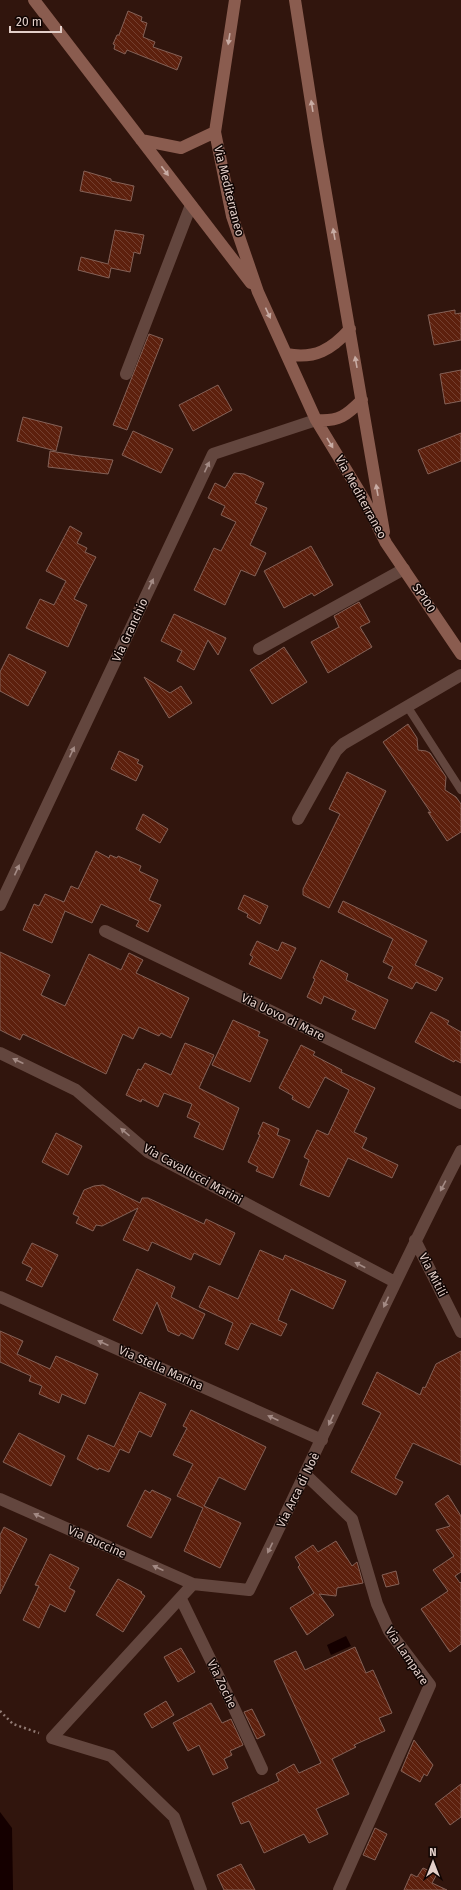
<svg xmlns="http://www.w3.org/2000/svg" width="461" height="1890" viewBox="0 0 461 1890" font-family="'Fira Sans',sans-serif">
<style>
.water{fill:#150000}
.building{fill:url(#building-back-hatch);stroke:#846157}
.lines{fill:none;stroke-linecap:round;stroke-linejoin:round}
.path{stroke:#917a73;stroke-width:2.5;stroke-dasharray:2 3;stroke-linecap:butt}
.lane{stroke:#63463e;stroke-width:8}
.street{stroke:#63463e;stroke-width:12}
.secondary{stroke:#8a5c4f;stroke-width:12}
.oneway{fill:#c8aca4}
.oneway2{fill:#a38a84}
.labels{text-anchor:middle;stroke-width:3;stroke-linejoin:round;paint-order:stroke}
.street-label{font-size:12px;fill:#e3cfc9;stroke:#100503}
</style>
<defs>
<pattern id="building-back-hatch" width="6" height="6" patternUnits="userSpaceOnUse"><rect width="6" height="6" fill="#5d200d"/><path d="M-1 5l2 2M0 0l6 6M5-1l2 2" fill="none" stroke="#743f2f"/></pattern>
</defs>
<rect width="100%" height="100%" fill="#31150d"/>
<path class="water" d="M 346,1636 L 351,1646 L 331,1655 L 327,1645 Z
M 0,1812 L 12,1828 L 13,1890 L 0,1890 Z"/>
<path class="building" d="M 128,11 L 142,17 L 141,21 L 147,23 L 143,37 L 155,42 L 153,47 L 182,57 L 177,70 L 127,50 L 125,54 L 114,49 L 115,45 L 113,44 L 117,35 L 119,35 Z
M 84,171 L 111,179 L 111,181 L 134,186 L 131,201 L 80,191 Z
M 115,230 L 144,235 L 140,254 L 134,252 L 130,272 L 111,268 L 109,278 L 78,270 L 81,257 L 108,264 Z
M 455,310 L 455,314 L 461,313 L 461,340 L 434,345 L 428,315 Z
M 149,334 L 163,339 L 127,430 L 113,425 Z
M 461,370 L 461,401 L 445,404 L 440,374 Z
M 218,385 L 232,410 L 193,431 L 179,405 Z
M 23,417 L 62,427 L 56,451 L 17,441 Z
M 133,431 L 173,449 L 161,473 L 122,455 Z
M 461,433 L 461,461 L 428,474 L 418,450 Z
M 50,451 L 80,456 L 113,460 L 108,474 L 48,467 Z
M 234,473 L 244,474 L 264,483 L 255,503 L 267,508 L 250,545 L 266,553 L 255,576 L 241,570 L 225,605 L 194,590 L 214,548 L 221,551 L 236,522 L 221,515 L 225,506 L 208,498 L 215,483 L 225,488 Z
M 70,526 L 82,533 L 77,543 L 87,548 L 85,552 L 96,557 L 74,599 L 87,605 L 68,647 L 26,628 L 40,599 L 54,605 L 66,581 L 46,571 Z
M 311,546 L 333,585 L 314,596 L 312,593 L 284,608 L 264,571 Z
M 359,602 L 370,622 L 360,627 L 372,647 L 328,673 L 311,642 L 339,627 L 334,616 Z
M 174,614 L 226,638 L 218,655 L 208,640 L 194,670 L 177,661 L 182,651 L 161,641 Z
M 284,647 L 307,682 L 272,704 L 250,670 Z
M 9,654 L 46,672 L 28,706 L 0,691 L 0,672 Z
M 144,677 L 170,693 L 181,686 L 192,703 L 169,718 Z
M 408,724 L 417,738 L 418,750 L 426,751 L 430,753 L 446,777 L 445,790 L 456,797 L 461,804 L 461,832 L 447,841 L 428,812 L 431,813 L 429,810 L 383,742 Z
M 119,751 L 139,760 L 137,763 L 143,766 L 136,781 L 111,769 Z
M 347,772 L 386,791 L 329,908 L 303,895 L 303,889 L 340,814 L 329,809 Z
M 143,814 L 168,829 L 160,843 L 136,829 Z
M 96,851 L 109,858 L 110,855 L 117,858 L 118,856 L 141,866 L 139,871 L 158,880 L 149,900 L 161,905 L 148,932 L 136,926 L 139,921 L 101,904 L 92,923 L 65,911 L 52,943 L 23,930 L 34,904 L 39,906 L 45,894 L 64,902 L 71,886 L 78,889 Z
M 244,895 L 268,906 L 260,924 L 247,917 L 248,914 L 238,909 Z
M 343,901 L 427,941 L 415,965 L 443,978 L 436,991 L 416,982 L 412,989 L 388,978 L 393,967 L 383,962 L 393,939 L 338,912 Z
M 257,941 L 278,951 L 282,942 L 296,948 L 281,979 L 249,964 L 253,957 L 250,955 Z
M 0,952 L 50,975 L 41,995 L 65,1006 L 89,954 L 121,970 L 129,953 L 143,960 L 136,973 L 189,998 L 171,1038 L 161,1033 L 159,1036 L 139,1027 L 133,1039 L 123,1034 L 106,1074 L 23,1034 L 20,1040 L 0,1030 Z
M 321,960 L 348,974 L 346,980 L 388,1000 L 375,1029 L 352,1019 L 356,1011 L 324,996 L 321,1004 L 307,997 L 315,979 L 313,978 Z
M 431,1012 L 449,1021 L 447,1024 L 461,1032 L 461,1063 L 455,1060 L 454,1062 L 415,1042 Z
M 233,1020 L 260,1032 L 258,1036 L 268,1040 L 250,1082 L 212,1065 Z
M 185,1043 L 214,1055 L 199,1088 L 239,1108 L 223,1150 L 194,1137 L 200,1123 L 187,1117 L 192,1104 L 164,1093 L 158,1107 L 142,1099 L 141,1102 L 126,1095 L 138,1069 L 141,1070 L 145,1063 L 171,1075 Z
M 301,1045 L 315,1052 L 313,1055 L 342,1070 L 341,1072 L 375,1088 L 354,1132 L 367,1138 L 362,1148 L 398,1165 L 392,1178 L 348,1158 L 329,1197 L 300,1185 L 309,1160 L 304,1157 L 317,1130 L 328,1135 L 349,1090 L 325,1077 L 309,1108 L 292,1099 L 293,1096 L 279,1088 Z
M 263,1122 L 279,1129 L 277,1135 L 290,1140 L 273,1178 L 256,1171 L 258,1167 L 248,1162 L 260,1135 L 258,1134 Z
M 56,1133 L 82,1146 L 68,1175 L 42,1162 Z
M 103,1185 L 140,1203 L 142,1198 L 148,1198 L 204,1224 L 206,1219 L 235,1233 L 220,1265 L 194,1253 L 191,1260 L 152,1242 L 148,1251 L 123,1240 L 138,1208 L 102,1226 L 96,1225 L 93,1231 L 76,1223 L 79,1217 L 73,1214 L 84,1190 L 94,1186 Z
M 32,1243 L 58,1255 L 42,1287 L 26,1280 L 32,1268 L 22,1263 Z
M 260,1250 L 283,1260 L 285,1255 L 346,1281 L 333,1309 L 291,1289 L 278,1320 L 287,1324 L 281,1336 L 251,1323 L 238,1350 L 225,1344 L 233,1323 L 199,1307 L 209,1286 L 238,1299 Z
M 137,1269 L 175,1287 L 171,1297 L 205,1314 L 193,1339 L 181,1333 L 179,1336 L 168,1331 L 157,1302 L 142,1334 L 113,1320 Z
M 0,1331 L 23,1341 L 17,1354 L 50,1369 L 56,1356 L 98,1374 L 85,1404 L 62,1394 L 59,1403 L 39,1394 L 42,1386 L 29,1381 L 31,1376 L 0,1362 Z
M 461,1351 L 461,1465 L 413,1443 L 395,1478 L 403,1482 L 396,1495 L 351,1472 L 381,1413 L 362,1404 L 377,1372 L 420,1395 L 423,1387 L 425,1388 L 436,1364 Z
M 140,1392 L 166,1404 L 151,1437 L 139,1431 L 129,1453 L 120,1449 L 109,1472 L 99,1468 L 98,1470 L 77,1459 L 88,1435 L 114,1447 Z
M 191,1410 L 266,1447 L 245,1490 L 219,1477 L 204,1506 L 241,1523 L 220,1568 L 184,1551 L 203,1508 L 177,1496 L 193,1464 L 173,1455 L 187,1428 L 183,1426 Z
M 19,1433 L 65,1456 L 51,1486 L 3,1462 Z
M 145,1490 L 150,1493 L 152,1490 L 171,1499 L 151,1538 L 127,1526 Z
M 448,1495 L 461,1516 L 461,1572 L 455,1576 L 460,1583 L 461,1582 L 461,1644 L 450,1652 L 421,1609 L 448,1591 L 433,1570 L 454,1556 L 436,1530 L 450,1526 L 435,1504 Z
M 4,1527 L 27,1539 L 0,1594 L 0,1535 Z
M 336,1541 L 352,1566 L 357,1562 L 363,1583 L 337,1588 L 336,1596 L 319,1594 L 334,1615 L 307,1635 L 290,1608 L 314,1593 L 298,1567 L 300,1565 L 295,1557 L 313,1545 L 318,1552 Z
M 50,1554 L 79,1568 L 69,1588 L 75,1591 L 65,1612 L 50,1604 L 39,1628 L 23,1620 L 39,1586 L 35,1585 Z
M 396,1571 L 399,1584 L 386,1587 L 382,1575 Z
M 118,1579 L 142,1592 L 141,1593 L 145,1596 L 123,1632 L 96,1615 Z
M 355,1647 L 366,1673 L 373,1670 L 392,1713 L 379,1718 L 385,1731 L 354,1745 L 356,1747 L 332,1759 L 349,1794 L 316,1809 L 328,1834 L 309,1843 L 304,1834 L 264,1853 L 249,1821 L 241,1824 L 232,1803 L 279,1781 L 276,1774 L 294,1764 L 299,1773 L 321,1763 L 274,1661 L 296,1651 L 305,1670 Z
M 181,1648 L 195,1672 L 178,1682 L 164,1657 Z
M 166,1701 L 174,1715 L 152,1728 L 144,1714 Z
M 211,1703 L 222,1723 L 231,1719 L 243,1745 L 230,1751 L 232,1755 L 224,1759 L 228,1768 L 213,1775 L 199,1745 L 188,1751 L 173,1723 Z
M 252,1709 L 265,1735 L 257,1739 L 244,1712 Z
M 414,1740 L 433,1765 L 427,1776 L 424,1774 L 420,1782 L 401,1771 Z
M 461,1784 L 461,1817 L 450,1825 L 435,1804 Z
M 375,1828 L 387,1834 L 375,1860 L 363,1855 Z
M 241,1864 L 255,1890 L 224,1890 L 217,1875 Z
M 423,1868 L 437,1874 L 432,1883 L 447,1890 L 404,1890 L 411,1874 L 417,1877 Z"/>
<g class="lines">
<path class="path" d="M 0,1711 L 13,1724 L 39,1733"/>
<path class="lane" d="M 407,706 L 461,790"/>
<path class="street" d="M 126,374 L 191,205
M 259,649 L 404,569
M 298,819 L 336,751 L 343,744 L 461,675
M 0,905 L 213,454 L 316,420
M 105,931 L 461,1103
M 0,1053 L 76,1090 L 148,1152 L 395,1282
M 415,1240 L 461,1332
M 0,1297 L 322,1440
M 306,1475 L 352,1519 L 377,1604 L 389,1631 L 430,1685 L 339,1890
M 0,1499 L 193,1584 L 249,1590 C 321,1444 386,1295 461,1151
M 193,1584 L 52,1738 L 111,1756 L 174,1817 L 201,1890
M 181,1599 L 234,1708 L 262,1769"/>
<path class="secondary" d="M 34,0 L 251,283
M 235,0 L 215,132 L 232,216 L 258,292 L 316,420 L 364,499 L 386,543 L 461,654
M 295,0 L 317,141 L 384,532
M 141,140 L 181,148 L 215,132
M 286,354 C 315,360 332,349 350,329
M 316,420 C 339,422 347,415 362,400"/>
</g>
<defs><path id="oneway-solid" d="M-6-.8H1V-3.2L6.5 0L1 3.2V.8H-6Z"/></defs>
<g class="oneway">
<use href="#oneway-solid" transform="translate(229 39) rotate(99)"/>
<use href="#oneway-solid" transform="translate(312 106) rotate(-99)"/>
<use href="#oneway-solid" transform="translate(165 171) rotate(53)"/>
<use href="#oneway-solid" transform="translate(334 234) rotate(-100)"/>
<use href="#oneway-solid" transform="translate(268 313) rotate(65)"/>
<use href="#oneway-solid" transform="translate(356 362) rotate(-100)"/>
<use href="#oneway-solid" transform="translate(330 443) rotate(59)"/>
<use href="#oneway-solid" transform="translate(377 490) rotate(-100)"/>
</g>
<g class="oneway2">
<use href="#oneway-solid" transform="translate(207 467) rotate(-65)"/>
<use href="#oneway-solid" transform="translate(151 584) rotate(-65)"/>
<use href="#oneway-solid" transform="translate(72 752) rotate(-65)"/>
<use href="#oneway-solid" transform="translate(17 870) rotate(-65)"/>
<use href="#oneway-solid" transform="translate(18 1061) rotate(-155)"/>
<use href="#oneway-solid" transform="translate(125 1132) rotate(-140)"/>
<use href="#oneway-solid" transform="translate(443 1186) rotate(118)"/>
<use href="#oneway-solid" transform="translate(360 1265) rotate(-153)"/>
<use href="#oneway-solid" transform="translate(386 1302) rotate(115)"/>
<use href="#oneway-solid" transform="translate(103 1343) rotate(-156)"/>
<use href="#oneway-solid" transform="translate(273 1418) rotate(-156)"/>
<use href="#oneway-solid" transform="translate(331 1420) rotate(115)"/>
<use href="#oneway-solid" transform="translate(39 1516) rotate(-156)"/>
<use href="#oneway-solid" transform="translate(270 1548) rotate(116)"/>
<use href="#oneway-solid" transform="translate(158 1568) rotate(-156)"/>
</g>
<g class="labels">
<g class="street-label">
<text transform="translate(229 191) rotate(76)" y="4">Via Mediterraneo</text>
<text transform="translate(361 497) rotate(61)" y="4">Via Mediterraneo</text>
<text transform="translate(424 598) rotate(56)" y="4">SP100</text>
<text transform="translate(130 630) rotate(-65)" y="4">Via Granchio</text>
<text transform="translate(283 1017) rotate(26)" y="4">Via Uovo di Mare</text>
<text transform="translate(193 1174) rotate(29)" y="4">Via Cavallucci Marini</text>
<text transform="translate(433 1275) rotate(63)" y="4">Via Mitili</text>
<text transform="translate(161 1368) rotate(24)" y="4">Via Stella Marina</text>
<text transform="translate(298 1490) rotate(-64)" y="4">Via Arca di Noè</text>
<text transform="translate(97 1542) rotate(24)" y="4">Via Buccine</text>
<text transform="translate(407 1656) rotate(56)" y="4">Via Lampare</text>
<text transform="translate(222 1684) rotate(64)" y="4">Via Zoche</text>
</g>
</g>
<g transform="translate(433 1862)" stroke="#100503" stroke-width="3" paint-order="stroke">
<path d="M0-3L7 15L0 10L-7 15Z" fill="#e3cfc9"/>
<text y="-6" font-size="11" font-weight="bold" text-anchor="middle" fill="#e3cfc9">N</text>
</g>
<path d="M10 26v6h51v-6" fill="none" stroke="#e3cfc9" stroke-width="2"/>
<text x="16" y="26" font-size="12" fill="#e3cfc9" stroke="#100503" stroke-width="3" paint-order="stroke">20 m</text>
</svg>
